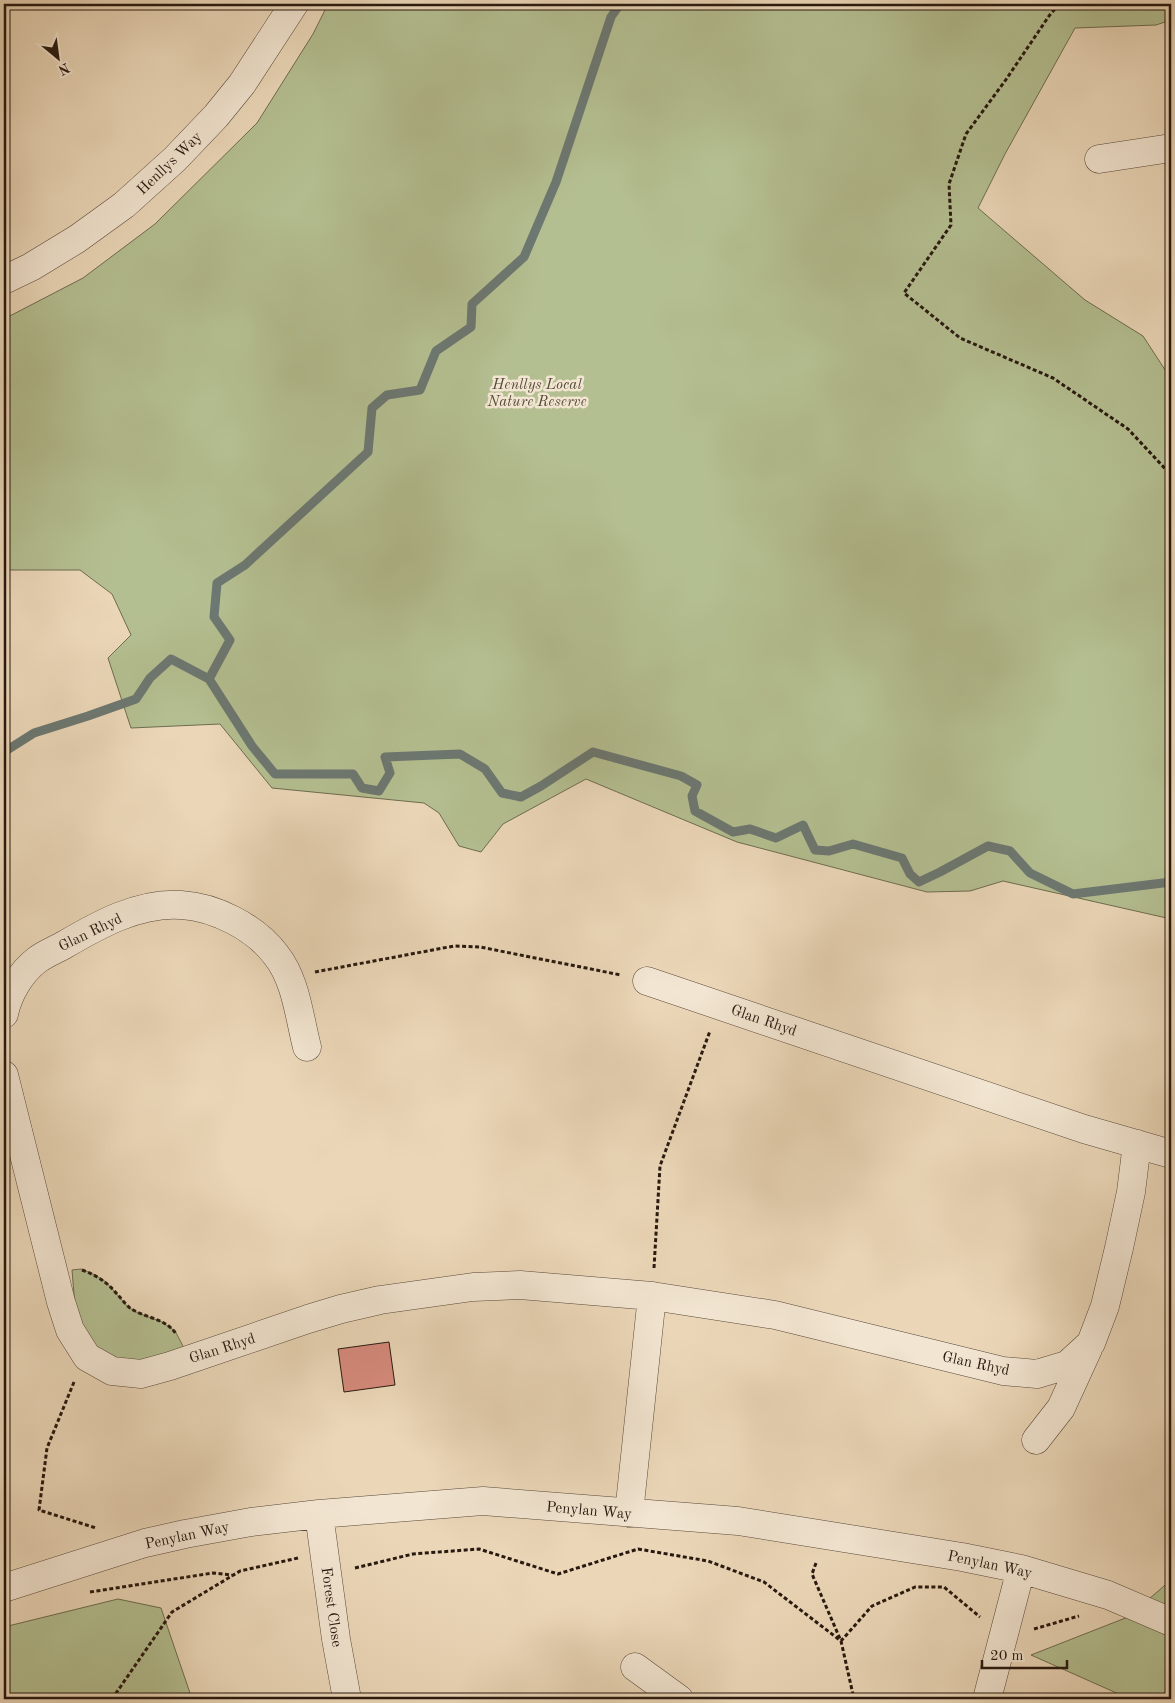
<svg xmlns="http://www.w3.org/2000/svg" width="1175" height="1703" viewBox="0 0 1175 1703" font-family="'Old Standard TT',serif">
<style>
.green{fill:#b4bf91;stroke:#6e6c50}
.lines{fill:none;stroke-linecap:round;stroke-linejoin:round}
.stream{stroke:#6c7872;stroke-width:9}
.building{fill:#d68a7c;stroke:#281910}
.minor-casing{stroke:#59483a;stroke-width:29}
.path{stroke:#281910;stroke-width:3;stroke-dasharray:4 2.5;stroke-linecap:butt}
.minor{stroke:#f2e5d1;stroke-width:28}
.labels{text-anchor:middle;stroke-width:5;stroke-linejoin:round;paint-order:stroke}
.street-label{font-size:15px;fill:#281910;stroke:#f2e5d1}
.park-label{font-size:15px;font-style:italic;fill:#524b37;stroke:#f2e5d1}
</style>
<rect width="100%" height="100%" fill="#ebd7b8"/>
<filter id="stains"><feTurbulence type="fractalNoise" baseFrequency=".004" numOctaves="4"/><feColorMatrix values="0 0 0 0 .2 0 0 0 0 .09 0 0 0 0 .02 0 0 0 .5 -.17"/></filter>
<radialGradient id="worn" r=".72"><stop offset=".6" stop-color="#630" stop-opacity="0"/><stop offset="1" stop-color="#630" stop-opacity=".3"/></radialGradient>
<path class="green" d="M 328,4 L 1171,4 L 1171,20 L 1156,25 L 1075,28 L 1005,154 L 978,208 L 1085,300 L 1143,336 L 1171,379 L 1171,919 L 1003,881 L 970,891 L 927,892 L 737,842 L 586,779 L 503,824 L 481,852 L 459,846 L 439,813 L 424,803 L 272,788 L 220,724 L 131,728 L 108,658 L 131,635 L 112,594 L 80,570 L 4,570 L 4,319 L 83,278 L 155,224 L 257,123 L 313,34 Z
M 81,1269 L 95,1275 L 106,1282 L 128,1307 L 138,1313 L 162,1322 L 175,1331 L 184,1348 L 149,1364 L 117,1362 L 86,1341 L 75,1306 L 72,1270 Z
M 1171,1580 L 1171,1699 L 1130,1699 L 1031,1655 L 1128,1617 Z
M 118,1599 L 161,1608 L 192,1699 L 4,1699 L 4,1627 Z"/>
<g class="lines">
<path class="stream" d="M 209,679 L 252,746 L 275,774 L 353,774 L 362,788 L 379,791 L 390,773 L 385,757 L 460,754 L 485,769 L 502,793 L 521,797 L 541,786 L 593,752 L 681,776 L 697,785 L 692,796 L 695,811 L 733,832 L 750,829 L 776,838 L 803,825 L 815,850 L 829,851 L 853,844 L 902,858 L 910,874 L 919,882 L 940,872 L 988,846 L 1010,851 L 1030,873 L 1073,894 L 1171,882
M 4,752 L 34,733 L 88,716 L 136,699 L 150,678 L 171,659 L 209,679 L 230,640 L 214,617 L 217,583 L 245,565 L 368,452 L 372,408 L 387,395 L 420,390 L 436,351 L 471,327 L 472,304 L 524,257 L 556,182 L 611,17 L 620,4"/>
</g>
<path class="building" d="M 389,1342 L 395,1385 L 344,1392 L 338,1349 Z"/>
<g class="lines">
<defs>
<path id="minor" d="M 1099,159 L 1171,148
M 4,280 L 31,267 L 77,239 L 124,205 L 175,159 L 216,116 L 242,84 L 294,4
M 647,981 L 1084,1129 L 1171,1154
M 4,1014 C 8,994 21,972 37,960 C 45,954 55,950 64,945 C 98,925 139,902 181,905 C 215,907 255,927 276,955 C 296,980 299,1016 307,1047
M 4,1075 L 61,1302 L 70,1330 L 87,1357 L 112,1371 L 141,1374 L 170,1366 L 308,1319 L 341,1309 L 380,1300 L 473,1287 L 520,1285 L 652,1296 L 775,1315 L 1003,1371 L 1037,1374 L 1067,1365 L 1091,1343 L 1105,1306 L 1119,1248 L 1131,1192 L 1137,1144
M 1036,1440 L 1061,1408 L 1088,1349
M 629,1513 L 652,1296
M 319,1514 L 336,1639 L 347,1699
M 4,1588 L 145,1543 L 185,1534 L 251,1522 L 319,1514 L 483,1501 L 738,1521 L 962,1557 L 1021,1569 L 1108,1595 L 1171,1622
M 635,1667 L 679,1699
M 987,1699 L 1021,1569"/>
</defs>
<use href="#minor" class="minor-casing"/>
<path class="path" d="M 1059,4 L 1049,16 L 1005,81 L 966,134 L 949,184 L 951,225 L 904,293 L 960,338 L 1053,378 L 1128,429 L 1171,475
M 315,972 L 454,946 L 480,947 L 621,975
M 654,1268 L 660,1166 L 710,1031
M 82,1270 C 96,1275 107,1282 117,1294 C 121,1298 125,1304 130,1308 C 144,1318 166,1318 176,1334
M 74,1382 L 47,1448 L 39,1510 L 96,1528
M 816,1563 L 812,1574 L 841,1641 L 854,1699
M 355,1568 L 413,1554 L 479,1549 L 558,1574 L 638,1549 L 708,1561 L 764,1582 L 841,1641 L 872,1606 L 915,1587 L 944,1587 L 980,1617
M 90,1592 L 213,1573 L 232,1575
M 1034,1629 L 1079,1616
M 112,1699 L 172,1612 L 240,1571 L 298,1558"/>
<use href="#minor" class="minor"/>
</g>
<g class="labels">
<g class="street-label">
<text transform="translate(169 163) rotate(-44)" y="5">Henllys Way</text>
<text transform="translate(90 932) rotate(-26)" y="5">Glan Rhyd</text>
<text transform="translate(764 1020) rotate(19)" y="5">Glan Rhyd</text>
<text transform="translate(222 1348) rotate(-18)" y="5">Glan Rhyd</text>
<text transform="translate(976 1363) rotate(12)" y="5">Glan Rhyd</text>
<text transform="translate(589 1510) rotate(5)" y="5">Penylan Way</text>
<text transform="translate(187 1535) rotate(-12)" y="5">Penylan Way</text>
<text transform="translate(990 1564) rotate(12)" y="5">Penylan Way</text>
<text transform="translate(332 1607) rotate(82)" y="5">Forest Close</text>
</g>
<g class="park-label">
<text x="537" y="389">Henllys Local<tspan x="537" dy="17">Nature Reserve</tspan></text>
</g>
</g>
<rect width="1175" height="1703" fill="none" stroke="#ebd7b8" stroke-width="20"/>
<rect x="5" y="5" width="1165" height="1693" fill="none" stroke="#281910" stroke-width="2.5"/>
<rect x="10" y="10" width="1155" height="1683" fill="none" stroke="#281910"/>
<g transform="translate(58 58) rotate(151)" stroke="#f2e5d1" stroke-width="4" paint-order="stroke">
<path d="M0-4L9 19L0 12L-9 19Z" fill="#281910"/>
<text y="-8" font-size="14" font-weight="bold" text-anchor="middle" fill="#281910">N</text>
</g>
<path d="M982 1660v8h85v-8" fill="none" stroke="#281910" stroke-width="2.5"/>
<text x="990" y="1660" font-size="15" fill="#281910" stroke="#f2e5d1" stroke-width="4" paint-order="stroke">20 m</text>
<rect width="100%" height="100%" filter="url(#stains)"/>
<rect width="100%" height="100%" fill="url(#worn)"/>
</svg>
